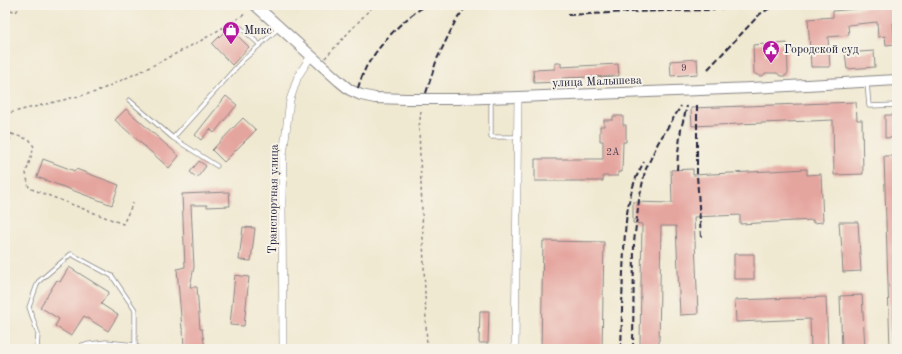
<svg xmlns="http://www.w3.org/2000/svg" width="902" height="354" viewBox="0 0 902 354" font-family="'Old Standard TT',serif">
<style>
.building{fill:#e5a59f}
.lines{fill:none;stroke-linecap:round;stroke-linejoin:round}
.lane-casing{stroke:#898686;stroke-width:5}
.street-casing{stroke:#898686;stroke-width:8}
.secondary-casing{stroke:#898686;stroke-width:12}
.path{stroke:#898686;stroke-width:1.5;stroke-dasharray:3 3;stroke-linecap:butt}
.lane{stroke:#fff;stroke-width:3.5}
.street{stroke:#fff;stroke-width:7}
.secondary{stroke:#fff;stroke-width:10}
.rail{stroke:#22223b;stroke-width:2;stroke-dasharray:6 3;stroke-linecap:butt}
.labels{text-anchor:middle;stroke-width:4;stroke-linejoin:round;paint-order:stroke}
.number-label{font-size:10px;fill:#534354}
.poi-label{font-size:12px;fill:#22223b;stroke:#f7f3e8;text-anchor:start}
.street-label{font-size:12px;fill:#22223b;stroke:#f7f3e8}
</style>
<rect width="100%" height="100%" fill="#f7f3e8"/>
<filter id="ink" filterUnits="userSpaceOnUse"><feTurbulence type="fractalNoise" baseFrequency=".025" numOctaves="2"/><feDisplacementMap in="SourceGraphic" scale="8" xChannelSelector="R" yChannelSelector="G"/><feConvolveMatrix kernelMatrix="1 2 1 2 8 2 1 2 1" color-interpolation-filters="sRGB"/></filter>
<filter id="wash" filterUnits="userSpaceOnUse"><feTurbulence type="fractalNoise" baseFrequency=".012" numOctaves="4" result="noise"/><feDisplacementMap in="SourceGraphic" scale="16" xChannelSelector="R" yChannelSelector="G"/><feGaussianBlur stdDeviation="0.9" result="paint"/><feColorMatrix in="noise" values="0 0 0 0 0 0 0 0 0 0 0 0 0 0 0 0 0 1.4 0 .05"/><feComposite in="paint" operator="in"/></filter>
<g filter="url(#wash)">
<rect width="100%" height="100%" fill="#f0e9d2"/>
<g id="blocks">
<path class="building" d="M 897,5 L 897,22 L 893,23 L 895,44 L 886,45 L 885,36 L 878,37 L 877,22 L 848,25 L 849,35 L 828,37 L 830,67 L 811,67 L 808,19 L 833,17 L 833,11 Z
M 229,27 L 249,47 L 232,65 L 212,44 Z
M 787,43 L 788,72 L 786,76 L 781,76 L 777,73 L 765,73 L 763,76 L 759,76 L 754,73 L 753,45 L 764,44 L 765,56 L 776,55 L 776,44 Z
M 874,51 L 875,67 L 847,69 L 845,53 Z
M 697,59 L 698,74 L 671,76 L 670,61 Z
M 555,63 L 561,63 L 561,67 L 618,64 L 619,76 L 562,78 L 562,82 L 534,83 L 533,70 L 555,69 Z
M 226,96 L 237,105 L 214,133 L 210,129 L 201,140 L 195,135 Z
M 856,102 L 857,120 L 862,120 L 863,174 L 834,175 L 833,120 L 692,126 L 691,108 Z
M 126,109 L 179,156 L 169,168 L 115,120 Z
M 885,115 L 897,115 L 897,137 L 885,138 Z
M 613,116 L 623,116 L 623,125 L 626,125 L 626,142 L 623,142 L 622,172 L 618,172 L 618,176 L 603,176 L 603,181 L 535,181 L 535,159 L 603,159 L 603,141 L 600,141 L 600,126 L 604,126 L 604,120 L 613,120 Z
M 243,118 L 256,130 L 224,162 L 212,150 Z
M 884,156 L 897,156 L 897,349 L 890,349 Z
M 43,159 L 75,171 L 76,169 L 119,185 L 112,205 L 37,177 Z
M 199,161 L 206,166 L 197,178 L 190,172 Z
M 693,169 L 693,175 L 807,169 L 807,175 L 821,174 L 823,222 L 813,223 L 813,220 L 740,224 L 740,215 L 694,217 L 698,314 L 680,315 L 676,226 L 661,226 L 659,344 L 640,344 L 642,224 L 633,223 L 633,202 L 672,203 L 671,170 Z
M 229,192 L 230,206 L 207,207 L 207,205 L 191,205 L 194,267 L 190,287 L 197,287 L 200,329 L 202,329 L 205,349 L 184,349 L 183,329 L 182,329 L 177,269 L 185,267 L 182,194 Z
M 839,222 L 858,222 L 861,271 L 843,272 L 841,236 L 840,236 Z
M 243,227 L 255,228 L 251,261 L 239,260 Z
M 543,241 L 604,242 L 602,349 L 541,349 Z
M 734,254 L 754,254 L 754,279 L 734,279 Z
M 69,267 L 109,292 L 101,304 L 118,315 L 108,331 L 84,316 L 71,336 L 55,326 L 59,319 L 40,307 L 57,280 L 60,282 Z
M 235,275 L 249,277 L 244,326 L 230,325 Z
M 862,295 L 865,349 L 842,349 L 840,296 Z
M 826,297 L 828,349 L 811,349 L 810,319 L 736,322 L 735,300 Z
M 480,311 L 489,311 L 488,343 L 479,343 Z"/>
</g>
</g>
<g filter="url(#ink)">
<use href="#blocks" fill-opacity="0" stroke="#898686" stroke-width="1"/>
<g class="lines">
<defs>
<path id="lane" d="M 241,28 L 260,45
M 867,83 L 869,106 L 897,105
M 491,98 L 491,137 L 518,137
M 129,100 L 173,138 L 242,61 L 279,28
M 173,138 L 217,166
M 37,349 L 38,334 L 29,307 L 38,282 L 71,254 L 112,276 L 135,310 L 135,345
M 79,349 L 82,345 L 106,342 L 135,345 L 140,349"/>
<path id="street" d="M 283,349 L 282,202 L 283,155 L 290,100 L 298,76 L 311,56
M 515,349 L 518,97"/>
<path id="secondary" d="M 255,5 L 339,81 L 350,90 L 361,95 L 375,98 L 406,99 L 457,99 L 518,97 L 752,88 L 897,80"/>
</defs>
<use href="#lane" class="lane-casing"/>
<use href="#street" class="street-casing"/>
<use href="#secondary" class="secondary-casing"/>
<path class="path" d="M 5,8 L 16,12 L 21,5
M 325,58 L 374,5
M 421,111 L 419,128 L 427,349
M 5,114 L 96,92 L 150,67 L 202,40 L 229,24 L 245,14
M 5,131 L 12,134 L 5,152
M 12,134 L 30,140 L 34,147 L 26,173 L 29,188 L 123,224 L 133,203"/>
<use href="#lane" class="lane"/>
<use href="#street" class="street"/>
<use href="#secondary" class="secondary"/>
<path class="rail" d="M 568,15 L 630,12 L 706,10 L 752,5
M 708,69 L 760,14 L 775,5
M 358,88 C 360,81 363,74 366,67 C 381,43 402,19 427,5
M 426,93 L 437,59 L 455,22 L 467,5
M 697,105 L 697,175 L 701,237
M 677,170 L 678,153 L 681,129 L 687,106
M 621,349 C 622,323 622,298 623,272 C 625,235 624,195 644,162
M 633,349 L 634,242 L 639,200 L 645,171 L 658,143 L 681,106"/>
</g>
</g>
<defs>
<symbol id="shop-pin" viewBox="-11 -11 22 30"><path d="M0 17L-7.5 6A9.5 9.5 0 1 1 7.5 6Z" fill="#b5179e" stroke="#f7f3e8"/><path d="M-5-2.5h2.3a2.7 3.5 0 0 1 5.4 0H5L5.5 6h-11ZM-1.5-2.5h3a1.5 2.3 0 0 0-3 0Z" fill="#fff"/></symbol>
<symbol id="civic-pin" viewBox="-11 -11 22 30"><path d="M0 17L-7.5 6A9.5 9.5 0 1 1 7.5 6Z" fill="#b5179e" stroke="#f7f3e8"/><path d="M-.6-6.5H3V-4.5H.6V-3L4-1V1h2V6H-6V1h2V-1L-.6-3ZM-1.2 2.5V6h2.4V2.5Z" fill="#fff"/></symbol>
</defs>
<g fill-rule="evenodd">
<use href="#shop-pin" x="221" y="20" width="20" height="27"/>
<use href="#civic-pin" x="761" y="39" width="20" height="27"/>
</g>
<g class="labels">
<g class="number-label">
<text x="684" y="71">9</text>
<text x="613" y="155">2А</text>
</g>
<g class="poi-label">
<text x="244" y="34">Микс</text>
<text x="784" y="53">Городской суд</text>
</g>
<g class="street-label">
<text transform="translate(597 81) rotate(-2)" y="4">улица Малышева</text>
<text transform="translate(273 199) rotate(-89)" y="4">Транспортная улица</text>
</g>
</g>
<rect width="902" height="354" fill="none" stroke="#f7f3e8" stroke-width="20"/>
</svg>
